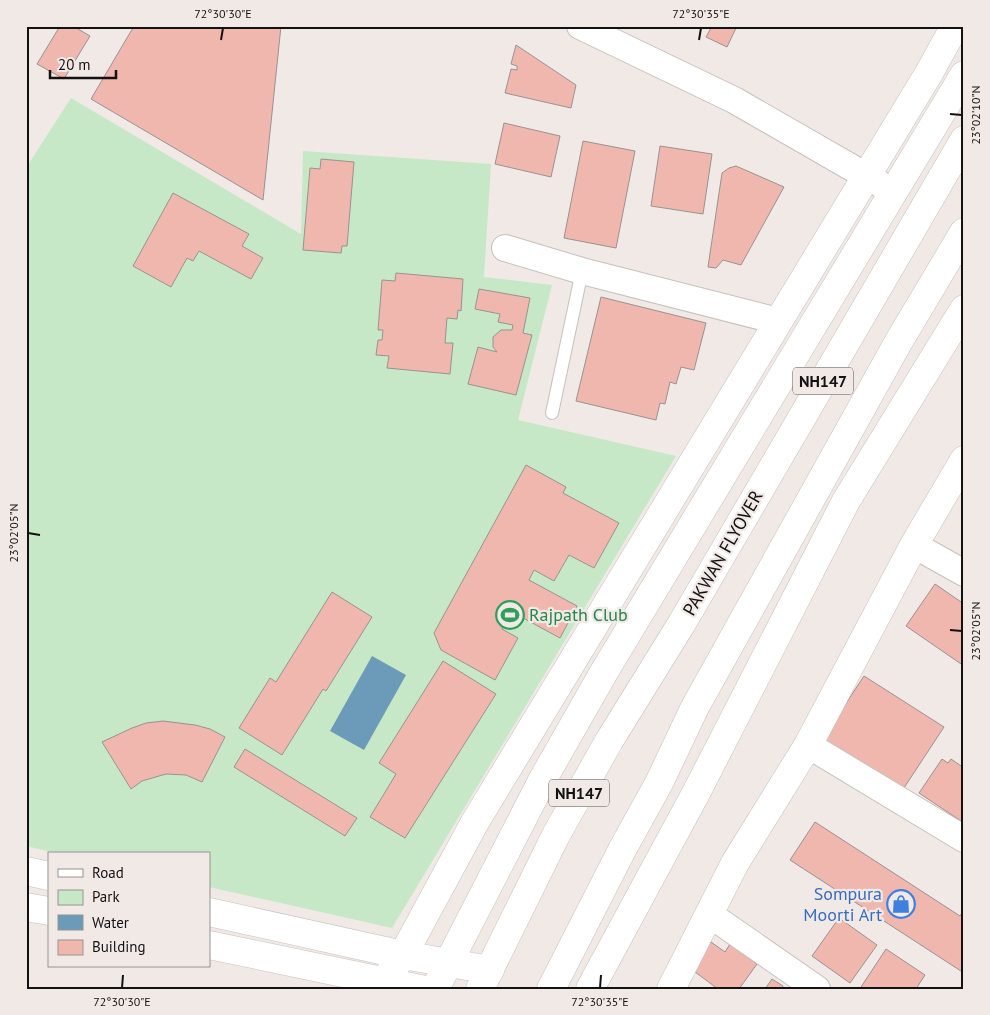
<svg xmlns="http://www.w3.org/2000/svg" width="990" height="1015" viewBox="0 0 990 1015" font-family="'PT Sans',sans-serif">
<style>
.green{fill:#c6e8c6}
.water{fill:#6b9bb9}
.building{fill:#f0b7ae;stroke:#999291}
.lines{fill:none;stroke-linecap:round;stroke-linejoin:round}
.service-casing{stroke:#c7c1bd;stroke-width:14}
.minor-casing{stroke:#c7c1bd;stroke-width:28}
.tertiary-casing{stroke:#c7c1bd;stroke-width:29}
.secondary-casing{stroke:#c7c1bd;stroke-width:29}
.primary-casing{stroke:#c7c1bd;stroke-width:29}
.trunk-casing{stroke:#c7c1bd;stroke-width:29}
.service{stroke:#fff;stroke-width:12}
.minor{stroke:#fff;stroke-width:26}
.tertiary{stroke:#fff;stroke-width:28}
.secondary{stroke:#fff;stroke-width:28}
.primary{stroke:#fff;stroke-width:28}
.trunk{stroke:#fff;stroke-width:28}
.ticks{fill:none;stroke:#141211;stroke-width:2}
.labels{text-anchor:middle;stroke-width:4.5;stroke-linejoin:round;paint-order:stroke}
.shield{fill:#f0e9e5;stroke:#565251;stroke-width:1}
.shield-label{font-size:16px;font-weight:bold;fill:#141211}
.street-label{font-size:18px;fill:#141211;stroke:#f0e9e5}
.leisure-label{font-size:18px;fill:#27864d;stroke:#f0e9e5;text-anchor:start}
.shop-label{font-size:18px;fill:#366cbe;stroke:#f0e9e5;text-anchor:end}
.neatline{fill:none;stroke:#141211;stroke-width:2}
.ticks-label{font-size:12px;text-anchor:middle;fill:#141211}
</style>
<rect width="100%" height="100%" fill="#f0e9e5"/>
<path class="green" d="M 71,98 L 301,234 L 303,151 L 491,164 L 484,277 L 552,285 L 518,420 L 676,456 L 392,928 L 209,887 L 209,854 L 60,854 L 26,846 L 26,168 Z"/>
<path class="water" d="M 372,656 L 406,675 L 364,750 L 330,731 Z"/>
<path class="building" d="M 60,26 L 73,26 L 90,36 L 64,79 L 37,64 Z
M 134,26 L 281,26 L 263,200 L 91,99 Z
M 712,26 L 737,26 L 727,47 L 706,37 Z
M 516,45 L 576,85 L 571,108 L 505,93 L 511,69 L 517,70 L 517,66 L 511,64 Z
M 504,123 L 560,136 L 551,177 L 495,164 Z
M 583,141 L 635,151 L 616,248 L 564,238 Z
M 660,146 L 712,154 L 703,214 L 651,206 Z
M 321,159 L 354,162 L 347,246 L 342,246 L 341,253 L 303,250 L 310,168 L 320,169 Z
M 736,166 L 784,187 L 741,265 L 723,260 L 716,268 L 708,267 L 722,173 L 729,168 Z
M 173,193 L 249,234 L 242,246 L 263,258 L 251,279 L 199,251 L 193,261 L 187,258 L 171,287 L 133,266 Z
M 396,273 L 463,279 L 461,311 L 458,310 L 457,319 L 447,318 L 445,343 L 453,343 L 450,374 L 387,368 L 389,356 L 376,355 L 378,340 L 382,340 L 383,330 L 378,330 L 382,280 L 395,281 Z
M 479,289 L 530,298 L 523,333 L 532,335 L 516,395 L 468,384 L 478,347 L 497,352 L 493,347 L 493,337 L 501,330 L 512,330 L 513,325 L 498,322 L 500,314 L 475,309 Z
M 601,297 L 706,323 L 694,370 L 681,367 L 676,384 L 670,382 L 665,404 L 660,403 L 656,420 L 576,401 Z
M 526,465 L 566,487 L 563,493 L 619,523 L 594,568 L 569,555 L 554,581 L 534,570 L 529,580 L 577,606 L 560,638 L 512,612 L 502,629 L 518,638 L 495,680 L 441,650 L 434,633 Z
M 935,584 L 964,604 L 964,666 L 906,626 Z
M 332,592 L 372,617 L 326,691 L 323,689 L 282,755 L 239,728 L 270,678 L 276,682 Z
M 443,661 L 496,694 L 405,838 L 370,817 L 396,774 L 379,763 Z
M 864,676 L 944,727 L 900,794 L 820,743 Z
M 163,721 L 195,725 L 210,729 L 225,737 L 202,782 L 186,775 L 166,774 L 142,781 L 131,789 L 102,742 L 132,728 L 146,723 Z
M 245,749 L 357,818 L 345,836 L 234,767 Z
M 942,759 L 948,763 L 951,759 L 964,768 L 964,823 L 919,793 Z
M 815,822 L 960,916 L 964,910 L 964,973 L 790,860 Z
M 839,918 L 877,945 L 850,983 L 812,956 Z
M 711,942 L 725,952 L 730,944 L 757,964 L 739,989 L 718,989 L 691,969 Z
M 886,949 L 925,975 L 916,989 L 864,989 L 861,987 Z
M 772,979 L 783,986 L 782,989 L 765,989 Z"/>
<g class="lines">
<defs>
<path id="service" d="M 552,413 L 582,271"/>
<path id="minor" d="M 580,26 L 734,100 L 894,192
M 505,248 L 582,271 L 778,321
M 914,545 L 964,573
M 808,745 L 964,839
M 709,914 L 817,989"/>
<path id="tertiary" d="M 381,989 L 384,981 L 403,955 L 475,822 L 929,73 L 955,26
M 671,989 L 735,863 L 808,745 L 914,545 L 964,460"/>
<path id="secondary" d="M 26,871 L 49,876
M 26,907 L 49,911
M 209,912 L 403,955 L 490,970
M 209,945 L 420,989"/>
<path id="primary" d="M 435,989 L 543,779 L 604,672 L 964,75
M 590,989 L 696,793 L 846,501 L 964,309"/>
<path id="trunk" d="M 480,989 L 556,835 L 609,741 L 682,623 L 964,140
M 551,989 L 623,848 L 659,783 L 695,707 L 899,341 L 964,232"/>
</defs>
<use href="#service" class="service-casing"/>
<use href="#minor" class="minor-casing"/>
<use href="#tertiary" class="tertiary-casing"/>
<use href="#secondary" class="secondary-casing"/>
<use href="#primary" class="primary-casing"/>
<use href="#trunk" class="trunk-casing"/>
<use href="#service" class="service"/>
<use href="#minor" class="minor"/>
<use href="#tertiary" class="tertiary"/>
<use href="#secondary" class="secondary"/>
<use href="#primary" class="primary"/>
<use href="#trunk" class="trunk"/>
</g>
<path class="ticks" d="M 221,40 L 223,28M 699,40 L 701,28M 950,114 L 962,115M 28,533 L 40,535M 950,630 L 962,631M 122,988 L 123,975M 600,988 L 601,975"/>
<defs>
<symbol id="stadium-ring" viewBox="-11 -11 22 22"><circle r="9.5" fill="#f0e9e5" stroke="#2e9e5b" stroke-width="1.5"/><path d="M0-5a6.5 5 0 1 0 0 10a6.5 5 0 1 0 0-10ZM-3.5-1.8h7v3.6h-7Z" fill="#2e9e5b"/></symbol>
<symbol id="shop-ring" viewBox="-11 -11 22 22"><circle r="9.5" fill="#f0e9e5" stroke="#3f7fe0" stroke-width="1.5"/><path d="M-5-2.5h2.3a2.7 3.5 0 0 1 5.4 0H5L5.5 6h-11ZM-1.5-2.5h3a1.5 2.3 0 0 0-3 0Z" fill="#3f7fe0"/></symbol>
</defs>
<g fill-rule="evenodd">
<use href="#stadium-ring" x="494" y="599" width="32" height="32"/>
<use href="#shop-ring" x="885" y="888" width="32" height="32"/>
</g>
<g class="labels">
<g class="shield">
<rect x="793" y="367.5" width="60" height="27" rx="4"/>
<rect x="549" y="779.5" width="60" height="27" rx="4"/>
</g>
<g class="shield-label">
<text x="823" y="387">NH147</text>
<text x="579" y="799">NH147</text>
</g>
<g class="street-label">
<text transform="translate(723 553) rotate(-60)" y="6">PAKWAN FLYOVER</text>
</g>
<g class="leisure-label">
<text x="529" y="621">Rajpath Club</text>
</g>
<g class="shop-label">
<text x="882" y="900">Sompura<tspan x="882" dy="21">Moorti Art</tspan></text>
</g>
</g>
<rect width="990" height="1015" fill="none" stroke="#f0e9e5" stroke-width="55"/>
<rect x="48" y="852" width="162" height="115" fill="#f0e9e5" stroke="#989390"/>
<rect x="58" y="869" width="25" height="8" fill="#ffffff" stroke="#989390"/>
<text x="92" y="878" font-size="15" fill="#141211">Road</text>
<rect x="58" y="890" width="25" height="15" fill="#c6e8c6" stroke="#989390"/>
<text x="92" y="902" font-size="15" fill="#141211">Park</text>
<rect x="58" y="915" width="25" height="15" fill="#6b9bb9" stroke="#989390"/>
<text x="92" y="928" font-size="15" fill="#141211">Water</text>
<rect x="58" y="940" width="25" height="15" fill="#f0b7ae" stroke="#989390"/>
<text x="92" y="952" font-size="15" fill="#141211">Building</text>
<path d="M50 70v8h66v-8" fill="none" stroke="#141211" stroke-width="2.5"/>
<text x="58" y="70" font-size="15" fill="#141211" stroke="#f0e9e5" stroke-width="4" paint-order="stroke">20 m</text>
<rect x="28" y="28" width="934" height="960" class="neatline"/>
<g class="ticks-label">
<text x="223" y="18">72°30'30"E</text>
<text x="701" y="18">72°30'35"E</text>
<text transform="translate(976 115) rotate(-90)" y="4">23°02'10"N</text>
<text transform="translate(14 533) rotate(-90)" y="4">23°02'05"N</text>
<text transform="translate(976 631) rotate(-90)" y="4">23°02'05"N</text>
<text x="122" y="1006">72°30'30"E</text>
<text x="600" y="1006">72°30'35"E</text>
</g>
</svg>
